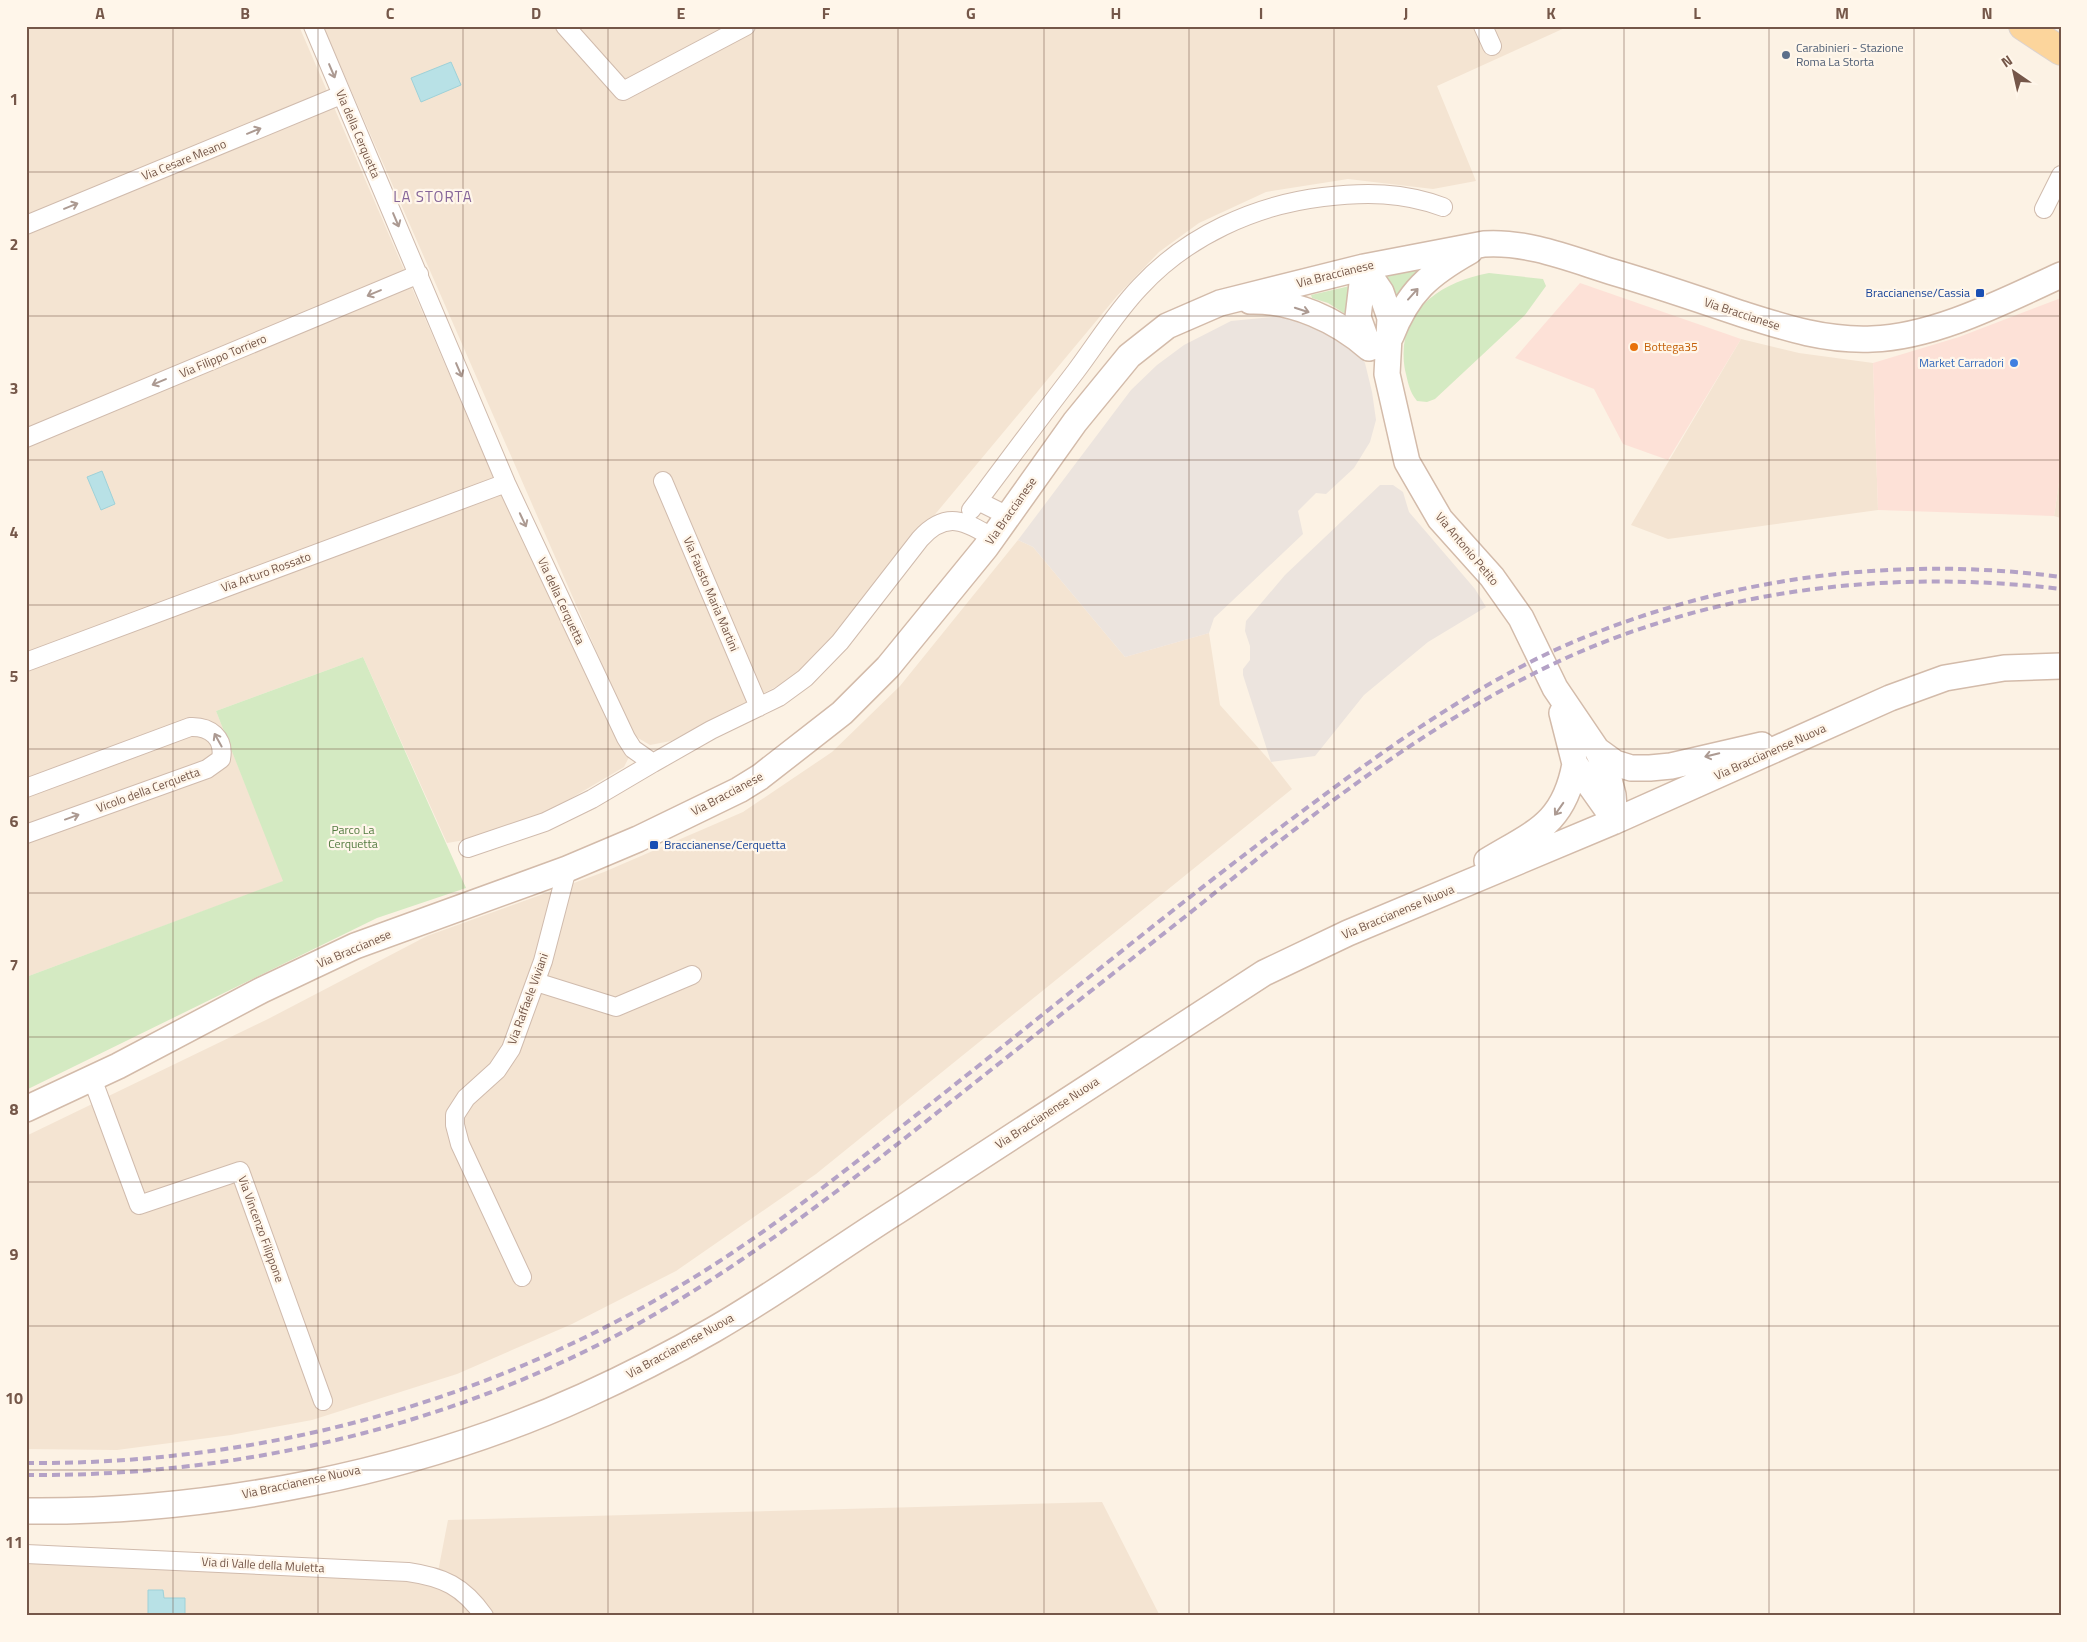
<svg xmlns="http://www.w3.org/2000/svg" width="2087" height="1642" viewBox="0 0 2087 1642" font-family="'Titillium Web',sans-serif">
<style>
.residential{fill:#f4e4d2}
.commercial{fill:#fde1d7}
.industrial{fill:#ece4de}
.green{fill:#d4eac2}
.water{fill:#b8e1e6;stroke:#9ed1d8}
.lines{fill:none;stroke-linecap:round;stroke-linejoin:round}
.street-casing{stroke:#d0bbad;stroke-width:20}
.secondary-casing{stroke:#d3bbaa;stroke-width:28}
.primary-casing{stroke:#dbd3d0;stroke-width:30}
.street{stroke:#fff;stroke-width:18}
.secondary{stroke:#fff;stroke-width:25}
.primary{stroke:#fcd59c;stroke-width:28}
.rail{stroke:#b4a2c6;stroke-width:4;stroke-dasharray:8 5;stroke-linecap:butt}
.oneway{stroke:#ac9a92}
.grid{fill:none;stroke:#755749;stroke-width:1;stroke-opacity:0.55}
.service-dot{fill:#5c6f8a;stroke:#fff6ea;stroke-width:2}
.transit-dot{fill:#1a4fb4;stroke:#fff6ea;stroke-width:2}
.food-dot{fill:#e8710a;stroke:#fff6ea;stroke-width:2}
.shop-dot{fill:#3f7fe0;stroke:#fff6ea;stroke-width:2}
.labels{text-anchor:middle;stroke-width:4.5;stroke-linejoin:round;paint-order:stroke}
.service-label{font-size:12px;fill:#4e5e75;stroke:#fff6ea;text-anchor:start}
.street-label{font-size:12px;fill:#755749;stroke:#fff6ea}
.transit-label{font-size:12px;fill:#164399;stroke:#fff6ea;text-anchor:end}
.food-label{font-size:12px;fill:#c56008;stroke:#fff6ea;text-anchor:start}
.shop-label{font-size:12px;fill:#366cbe;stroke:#fff6ea;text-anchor:end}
.park-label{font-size:12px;fill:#547b41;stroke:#fff6ea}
.quarter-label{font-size:15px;letter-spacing:1px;fill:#866599;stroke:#fff6ea}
.neatline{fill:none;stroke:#755749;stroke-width:2}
.grid-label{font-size:16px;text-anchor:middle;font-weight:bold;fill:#755749}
</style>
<rect width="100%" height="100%" fill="#fcf2e4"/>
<path class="residential" d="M 26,26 L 299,26 L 502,497 L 629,757 L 624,767 L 546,813 L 465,840 L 447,843 L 363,657 L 216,711 L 284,881 L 26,977 Z
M 323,26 L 1569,26 L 1437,86 L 1476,181 L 1433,189 L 1348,179 L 1266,192 L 1199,223 L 1159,252 L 1117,296 L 807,668 L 783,683 L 671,741 L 650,745 L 633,735 Z
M 1741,339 L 1799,353 L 1873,363 L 1878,510 L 1668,539 L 1631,525 Z
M 2061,469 L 2061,518 L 2054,516 Z
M 1018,540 L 1033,547 L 1125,657 L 1209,633 L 1220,705 L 1271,762 L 1292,789 L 816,1174 L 676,1271 L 572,1324 L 457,1374 L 312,1420 L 231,1435 L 117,1450 L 26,1449 L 26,1136 L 268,1019 L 427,936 L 604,872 L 743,812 L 832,752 L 900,686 Z
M 1102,1502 L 1160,1616 L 26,1616 L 26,1552 L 437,1577 L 448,1520 Z"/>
<path class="commercial" d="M 1580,283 L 1741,339 L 1668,460 L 1623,444 L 1594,389 L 1515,358 Z
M 2061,298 L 2061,469 L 2054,516 L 1878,510 L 1873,363 L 1959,337 Z"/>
<path class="industrial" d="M 1282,316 L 1312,319 L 1350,340 L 1365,363 L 1372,392 L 1376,420 L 1370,442 L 1354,468 L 1326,494 L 1316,493 L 1298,511 L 1303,534 L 1214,618 L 1209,633 L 1125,657 L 1033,547 L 1018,540 L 1131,390 L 1157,365 L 1184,345 L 1231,321 Z
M 1380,485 L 1393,485 L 1403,492 L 1409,512 L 1475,589 L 1486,607 L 1428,642 L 1364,695 L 1315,756 L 1271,762 L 1243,675 L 1243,669 L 1250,660 L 1250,646 L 1245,631 L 1246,621 L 1285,575 Z"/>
<path class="green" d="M 1423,268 L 1397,301 L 1385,276 Z
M 1489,273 L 1543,279 L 1546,286 L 1525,315 L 1435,399 L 1427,402 L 1417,401 C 1409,391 1408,382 1405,370 C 1395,313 1439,282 1489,273 Z
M 1350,286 L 1347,315 L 1328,303 L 1312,298 L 1311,295 Z
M 363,657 L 466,888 L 377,918 L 26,1090 L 26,977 L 283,881 L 216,711 Z"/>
<path class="water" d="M 451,62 L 461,85 L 421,102 L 411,78 Z
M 102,471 L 115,504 L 101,510 L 87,477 Z
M 148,1590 L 163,1590 L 164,1598 L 185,1598 L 185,1615 L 148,1615 Z"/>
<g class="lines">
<defs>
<path id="street" d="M 313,26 L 506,483 L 626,738 L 633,749 L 653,763 L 711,730 L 779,697 L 805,678 L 840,642 L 920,539 C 946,510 965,521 993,538
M 565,26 L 623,91 L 746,26
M 1483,26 L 1492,46
M 2044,209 L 2061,175
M 26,225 L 341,95
M 26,438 L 419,274
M 663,481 L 759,707
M 978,501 C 1010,458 1043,414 1076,371 C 1097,343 1116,312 1140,287 C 1187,236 1255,205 1323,197 C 1365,192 1403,192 1443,207
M 971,510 L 978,501 L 1008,516
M 26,662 L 506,483
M 26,788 L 190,727 C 210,726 225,738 221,759 L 207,769 L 26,834
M 468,848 L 545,822 L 592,799 L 653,763
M 536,982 L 616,1007 L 692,975
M 92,1078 L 139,1205 L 240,1171 L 323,1401
M 522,1277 L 460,1144 L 455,1125 L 455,1115 L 466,1098 L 497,1070 L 511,1049 L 543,961 L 567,869
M 26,1554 L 408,1572 C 443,1577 463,1586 484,1616"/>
<path id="secondary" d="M 1364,267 L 1381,292 L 1390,318 L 1387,374 L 1407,462 L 1440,519 L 1492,577 L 1521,618 L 1555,688 L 1597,750 L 1606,768 L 1613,795 L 1615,821
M 1364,267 L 1358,317 L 1369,348
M 1250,301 C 1293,300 1337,320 1369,348
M 1391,336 C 1408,292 1429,274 1470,251
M 1562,713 L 1575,764 L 1614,819
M 1597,750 L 1615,763 L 1631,768 L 1650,768 L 1671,766 L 1762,745
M 1487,861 C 1535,832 1564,824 1575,764
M 26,1109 L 118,1066 L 262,990 L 355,946 L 567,869 L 638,839 L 739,790 L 760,777 L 842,713 L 888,667 L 986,547 L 1075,422 L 1129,356 L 1167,326 L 1220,303 L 1364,267 L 1484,244 C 1529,241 1573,260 1616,273 C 1657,285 1698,299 1739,313 C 1783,327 1824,341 1872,339 C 1935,337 2004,301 2061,275
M 26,1511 C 211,1513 415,1473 584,1396 C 628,1376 671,1354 713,1330 C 776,1294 837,1249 899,1210 C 1020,1131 1142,1052 1264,973 L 1348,933 L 1615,821 L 1890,698 L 1945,678 L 2004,668 L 2061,666"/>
<path id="primary" d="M 2023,26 L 2061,51"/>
</defs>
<use href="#street" class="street-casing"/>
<use href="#secondary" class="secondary-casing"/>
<use href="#primary" class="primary-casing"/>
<use href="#street" class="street"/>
<use href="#secondary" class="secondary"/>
<use href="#primary" class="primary"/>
<path class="rail" d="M 26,1463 C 258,1465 484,1404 683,1284 C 762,1237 834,1179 906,1123 C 1033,1024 1157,920 1285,824 C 1371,760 1458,695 1555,650 C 1712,579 1891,554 2061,577
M 26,1475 C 251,1477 480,1420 674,1303 C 792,1232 898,1143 1006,1058 C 1069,1008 1133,958 1196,908 C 1311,815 1430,720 1566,658 C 1722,588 1892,569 2061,589"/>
</g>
<defs><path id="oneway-shaft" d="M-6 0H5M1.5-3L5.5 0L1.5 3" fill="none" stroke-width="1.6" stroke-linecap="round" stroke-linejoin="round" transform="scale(1.25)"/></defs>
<g class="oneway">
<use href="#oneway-shaft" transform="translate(332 71) rotate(67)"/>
<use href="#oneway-shaft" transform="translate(254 131) rotate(-22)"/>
<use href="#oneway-shaft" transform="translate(71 206) rotate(-22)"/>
<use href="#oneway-shaft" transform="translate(396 220) rotate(67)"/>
<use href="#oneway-shaft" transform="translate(374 293) rotate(157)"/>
<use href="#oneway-shaft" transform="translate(1413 294) rotate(-48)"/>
<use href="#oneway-shaft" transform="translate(1302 310) rotate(18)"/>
<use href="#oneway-shaft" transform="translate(459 370) rotate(67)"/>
<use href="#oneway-shaft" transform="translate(159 382) rotate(157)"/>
<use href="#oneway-shaft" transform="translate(523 520) rotate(65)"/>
<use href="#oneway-shaft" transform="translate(218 740) rotate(-119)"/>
<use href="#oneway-shaft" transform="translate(1712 755) rotate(166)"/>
<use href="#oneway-shaft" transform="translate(1559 809) rotate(125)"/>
<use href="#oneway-shaft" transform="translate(72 817) rotate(-20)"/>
</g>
<path class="grid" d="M 173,26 L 173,1616M 318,26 L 318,1616M 463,26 L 463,1616M 608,26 L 608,1616M 753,26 L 753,1616M 898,26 L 898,1616M 1044,26 L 1044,1616M 1189,26 L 1189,1616M 1334,26 L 1334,1616M 1479,26 L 1479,1616M 1624,26 L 1624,1616M 1769,26 L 1769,1616M 1914,26 L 1914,1616M 26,172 L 2061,172M 26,316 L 2061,316M 26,460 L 2061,460M 26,605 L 2061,605M 26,749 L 2061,749M 26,893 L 2061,893M 26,1037 L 2061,1037M 26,1182 L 2061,1182M 26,1326 L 2061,1326M 26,1470 L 2061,1470"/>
<circle class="service-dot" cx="1786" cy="55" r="5"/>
<g class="transit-dot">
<rect x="1975" y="288" width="10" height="10" rx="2.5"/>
<rect x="649" y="840" width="10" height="10" rx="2.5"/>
</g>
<circle class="food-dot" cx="1634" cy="347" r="5"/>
<circle class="shop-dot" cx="2014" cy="363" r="5"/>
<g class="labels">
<g class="service-label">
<text x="1796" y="52">Carabinieri - Stazione<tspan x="1796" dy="14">Roma La Storta</tspan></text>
</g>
<g class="street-label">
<text transform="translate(358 134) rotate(67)" y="4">Via della Cerquetta</text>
<text transform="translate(184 160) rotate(-22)" y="4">Via Cesare Meano</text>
<text transform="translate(1335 274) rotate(-14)" y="4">Via Braccianese</text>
<text transform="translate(1742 314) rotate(18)" y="4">Via Braccianese</text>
<text transform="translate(223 356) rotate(-23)" y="4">Via Filippo Torriero</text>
<text transform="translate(1011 511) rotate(-55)" y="4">Via Braccianese</text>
<text transform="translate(1467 549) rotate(50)" y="4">Via Antonio Petito</text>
<text transform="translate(266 572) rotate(-20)" y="4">Via Arturo Rossato</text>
<text transform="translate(711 594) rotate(67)" y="4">Via Fausto Maria Martini</text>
<text transform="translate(561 601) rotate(65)" y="4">Via della Cerquetta</text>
<text transform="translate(1770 752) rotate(-24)" y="4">Via Braccianense Nuova</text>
<text transform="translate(148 790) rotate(-20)" y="4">Vicolo della Cerquetta</text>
<text transform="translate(727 794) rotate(-28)" y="4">Via Braccianese</text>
<text transform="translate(1398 912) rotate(-23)" y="4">Via Braccianense Nuova</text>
<text transform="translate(354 949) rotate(-23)" y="4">Via Braccianese</text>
<text transform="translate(528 999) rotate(-70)" y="4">Via Raffaele Viviani</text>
<text transform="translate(1047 1113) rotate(-33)" y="4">Via Braccianense Nuova</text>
<text transform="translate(261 1229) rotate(70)" y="4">Via Vincenzo Filippone</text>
<text transform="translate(680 1346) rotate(-29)" y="4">Via Braccianense Nuova</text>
<text transform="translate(301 1482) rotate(-12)" y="4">Via Braccianense Nuova</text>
<text transform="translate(263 1565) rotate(3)" y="4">Via di Valle della Muletta</text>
</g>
<g class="transit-label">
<text x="1970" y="297">Braccianense/Cassia</text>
<text x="664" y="849" text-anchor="start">Braccianense/Cerquetta</text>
</g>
<g class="food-label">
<text x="1644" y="351">Bottega35</text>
</g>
<g class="shop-label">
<text x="2004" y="367">Market Carradori</text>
</g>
<g class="park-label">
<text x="353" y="834">Parco La<tspan x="353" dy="14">Cerquetta</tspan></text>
</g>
<g class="quarter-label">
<text x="433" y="202">LA STORTA</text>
</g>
</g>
<rect width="2087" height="1642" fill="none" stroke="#fff6ea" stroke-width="55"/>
<g transform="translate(2014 72) rotate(326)" stroke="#fff6ea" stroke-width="4" paint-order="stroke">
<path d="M0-4L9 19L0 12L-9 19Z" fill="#755749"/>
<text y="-8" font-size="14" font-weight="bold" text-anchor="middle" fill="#755749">N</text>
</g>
<rect x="28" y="28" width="2032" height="1586" class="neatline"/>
<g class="grid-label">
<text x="100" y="19">A</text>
<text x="245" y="19">B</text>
<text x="390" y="19">C</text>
<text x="536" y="19">D</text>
<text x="681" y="19">E</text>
<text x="826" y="19">F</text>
<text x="971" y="19">G</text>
<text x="1116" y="19">H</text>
<text x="1261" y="19">I</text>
<text x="1406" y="19">J</text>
<text x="1551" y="19">K</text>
<text x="1697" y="19">L</text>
<text x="1842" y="19">M</text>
<text x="1987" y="19">N</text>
<text x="14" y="105">1</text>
<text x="14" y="250">2</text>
<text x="14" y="394">3</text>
<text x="14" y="538">4</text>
<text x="14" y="682">5</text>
<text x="14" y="827">6</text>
<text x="14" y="971">7</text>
<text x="14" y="1115">8</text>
<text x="14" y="1260">9</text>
<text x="14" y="1404">10</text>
<text x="14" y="1548">11</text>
</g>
</svg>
